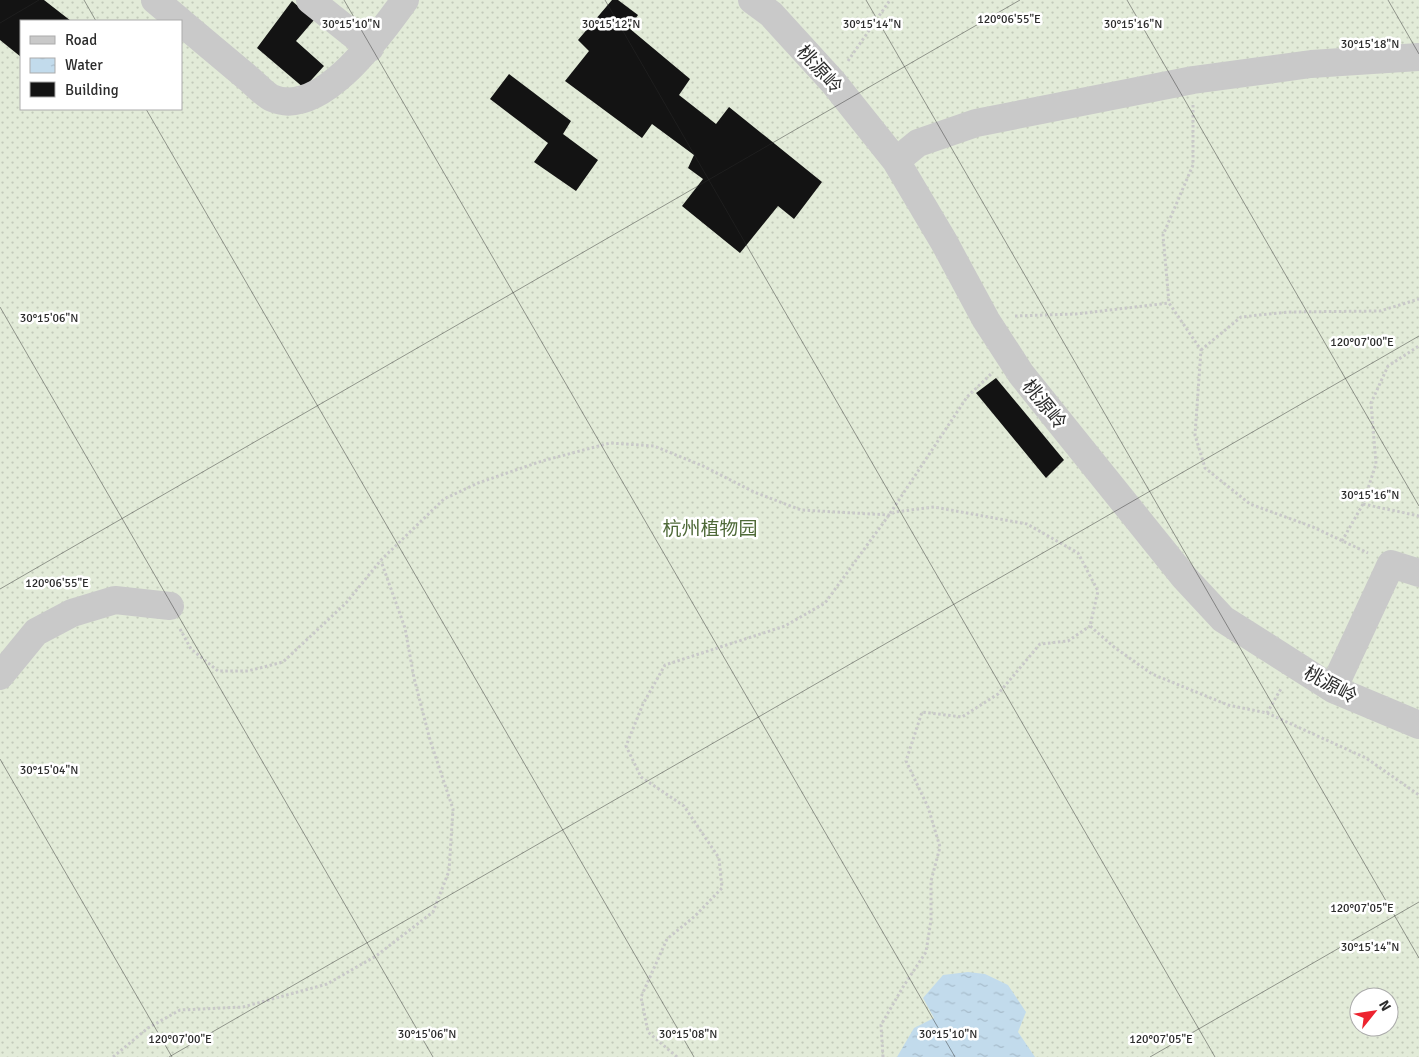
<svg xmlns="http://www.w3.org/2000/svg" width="1419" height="1057" viewBox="0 0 1419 1057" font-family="Signika,'Noto Sans SC',sans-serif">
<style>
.garden{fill:url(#garden-dots);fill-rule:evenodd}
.water{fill:url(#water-ripples)}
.building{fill:#131313}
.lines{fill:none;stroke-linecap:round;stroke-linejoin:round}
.path{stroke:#c9c9c9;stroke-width:3;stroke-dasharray:2.5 2.5;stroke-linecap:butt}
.minor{stroke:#c9c9c9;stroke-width:28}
.ticks{fill:none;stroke:#2c2c2c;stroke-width:1;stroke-opacity:0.45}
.labels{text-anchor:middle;stroke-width:5;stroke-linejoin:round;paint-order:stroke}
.street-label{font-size:19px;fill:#2c2c2c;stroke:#fff}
.park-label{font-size:19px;fill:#4e6938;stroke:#fff}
.ticks-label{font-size:12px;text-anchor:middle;fill:#2c2c2c;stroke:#fff;stroke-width:5;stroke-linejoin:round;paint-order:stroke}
</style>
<defs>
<pattern id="garden-dots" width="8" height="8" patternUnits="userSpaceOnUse" patternTransform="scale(1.25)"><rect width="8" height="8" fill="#e2ebd8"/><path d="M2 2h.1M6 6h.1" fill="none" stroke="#c2caba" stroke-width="1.8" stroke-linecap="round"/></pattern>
<pattern id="water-ripples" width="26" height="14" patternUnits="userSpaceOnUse" patternTransform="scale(1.25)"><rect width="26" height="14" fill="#c2dbec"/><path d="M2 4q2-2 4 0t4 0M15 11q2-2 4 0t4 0" fill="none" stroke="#a7bccb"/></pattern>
</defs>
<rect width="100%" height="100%" fill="#fff"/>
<path class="garden" d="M 0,0 L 1419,0 L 1419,1057 L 0,1057 ZM 21,21 L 181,21 L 181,109 L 21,109 ZM 1359,997 L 1389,997 L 1389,1027 L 1359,1027 Z"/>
<path class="water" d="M 968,972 L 985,974 L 1008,985 L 1026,1012 L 1018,1032 L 1035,1057 L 897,1057 L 914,1028 L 934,1018 L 923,998 L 943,975 Z"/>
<path class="building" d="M 0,0 L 44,0 L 71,21 L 21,21 L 21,57 L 0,40 Z
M 612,0 L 618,0 L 638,15 L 629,28 L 690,79 L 679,95 L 716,124 L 729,107 L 822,182 L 794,219 L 778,206 L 740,253 L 682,206 L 703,179 L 688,168 L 694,155 L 652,124 L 642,138 L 565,81 L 589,51 L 578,40 Z
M 292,1 L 314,20 L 296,41 L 324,66 L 304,88 L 257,48 Z
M 509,74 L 571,121 L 563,134 L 598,160 L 576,191 L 534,162 L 548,143 L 490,99 Z
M 996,378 L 1064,460 L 1046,478 L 976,393 Z"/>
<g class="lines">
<path class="path" d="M 848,61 L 890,0
M 1193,105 L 1193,165 L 1163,235 L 1169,303 L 1201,350 L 1195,435 L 1205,468 L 1250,504 L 1313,527 L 1368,553
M 1015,316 L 1076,314 L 1169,303
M 1201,350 L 1241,317 L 1288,312 L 1380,311 L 1419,299
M 1363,504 L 1419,516
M 1342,541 L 1363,504 L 1376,464 L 1371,403 L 1388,366 L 1419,346
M 180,629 L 191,649 L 218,671 L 248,671 L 283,662 L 346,603 L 381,560 L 444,499 L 478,483 L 542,461 L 610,443 L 654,446 L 703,466 L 754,492 L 801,510 L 889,515 L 895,512 L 934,507 L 1027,524 L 1078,553 L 1098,591 L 1090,626 L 1114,647 L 1152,674 L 1228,705 L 1267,713 L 1282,687
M 1267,713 L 1366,758 L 1419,795
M 113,1057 L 148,1028 L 180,1010 L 243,1007 L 327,984 L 376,956 L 433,912 L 449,871 L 453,809 L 430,740 L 414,678 L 405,628 L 381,561
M 677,1057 L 648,1032 L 641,997 L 667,939 L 695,916 L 722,888 L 719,858 L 684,806 L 641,777 L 626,746 L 643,704 L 665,665 L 785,626 L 825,603 L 889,515 L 967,397 L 991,374
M 883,1057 L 881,1025 L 903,987 L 926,952 L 931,920 L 931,881 L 940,847 L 928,807 L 906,761 L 922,712 L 962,717 L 998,694 L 1040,644 L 1068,641 L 1090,626"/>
<path class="minor" d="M 155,0 L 180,21
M 310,0 L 370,48
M 752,0 L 771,14 L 833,82 L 896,161 L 944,242 L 986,320 L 1021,374 L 1184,577 L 1223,619 L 1333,689 L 1419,725
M 181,22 C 204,41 226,60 249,79 C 255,84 265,95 272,98 C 321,120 381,33 405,0
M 896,161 L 918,143 L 976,123 L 1193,80 L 1311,64 L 1419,57
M 0,676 L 36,632 L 72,613 L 115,600 L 170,606
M 1333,689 L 1391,564 L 1419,573"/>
</g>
<path class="ticks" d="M 84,0 L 96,21M 344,0 L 955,1057M 605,0 L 1215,1057M 866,0 L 1419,958M 1127,0 L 1419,506M 1388,0 L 1419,54M 0,23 L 39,0M 146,109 L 694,1057M 0,307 L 433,1057M 0,589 L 1020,0M 0,759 L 172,1057M 169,1057 L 1419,336M 1150,1057 L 1419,902"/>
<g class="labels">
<g class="street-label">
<text transform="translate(820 69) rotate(48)" y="7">桃源岭</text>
<text transform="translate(1045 404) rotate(51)" y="7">桃源岭</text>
<text transform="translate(1331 684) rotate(28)" y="7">桃源岭</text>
</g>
<g class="park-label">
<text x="710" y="535">杭州植物园</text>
</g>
</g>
<g class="ticks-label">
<text x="1009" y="23">120°06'55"E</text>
<text x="351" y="28">30°15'10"N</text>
<text x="611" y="28">30°15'12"N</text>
<text x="872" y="28">30°15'14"N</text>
<text x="1133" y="28">30°15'16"N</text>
<text x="1370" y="48">30°15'18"N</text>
<text x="49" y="322">30°15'06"N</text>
<text x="1362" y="346">120°07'00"E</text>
<text x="1370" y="499">30°15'16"N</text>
<text x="57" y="587">120°06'55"E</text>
<text x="49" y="774">30°15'04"N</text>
<text x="1362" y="912">120°07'05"E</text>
<text x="1370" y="951">30°15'14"N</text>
<text x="427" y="1038">30°15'06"N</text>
<text x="688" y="1038">30°15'08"N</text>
<text x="948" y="1038">30°15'10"N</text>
<text x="180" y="1043">120°07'00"E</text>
<text x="1161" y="1043">120°07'05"E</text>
</g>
<rect x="20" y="20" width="162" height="90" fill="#ffffff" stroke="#ababab"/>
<rect x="30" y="36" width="25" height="8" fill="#c9c9c9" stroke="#ababab"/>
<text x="65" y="45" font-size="15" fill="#2c2c2c">Road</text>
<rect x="30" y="58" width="25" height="15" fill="url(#water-ripples)" stroke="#ababab"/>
<text x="65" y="70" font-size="15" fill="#2c2c2c">Water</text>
<rect x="30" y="82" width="25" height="15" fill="#131313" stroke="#ababab"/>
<text x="65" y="95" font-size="15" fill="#2c2c2c">Building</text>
<g transform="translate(1374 1012) rotate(60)"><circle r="24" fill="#ffffff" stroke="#ababab"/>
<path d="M0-4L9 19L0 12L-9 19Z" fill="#ed232f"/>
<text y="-8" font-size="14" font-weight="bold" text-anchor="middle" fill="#2c2c2c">N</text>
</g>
</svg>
